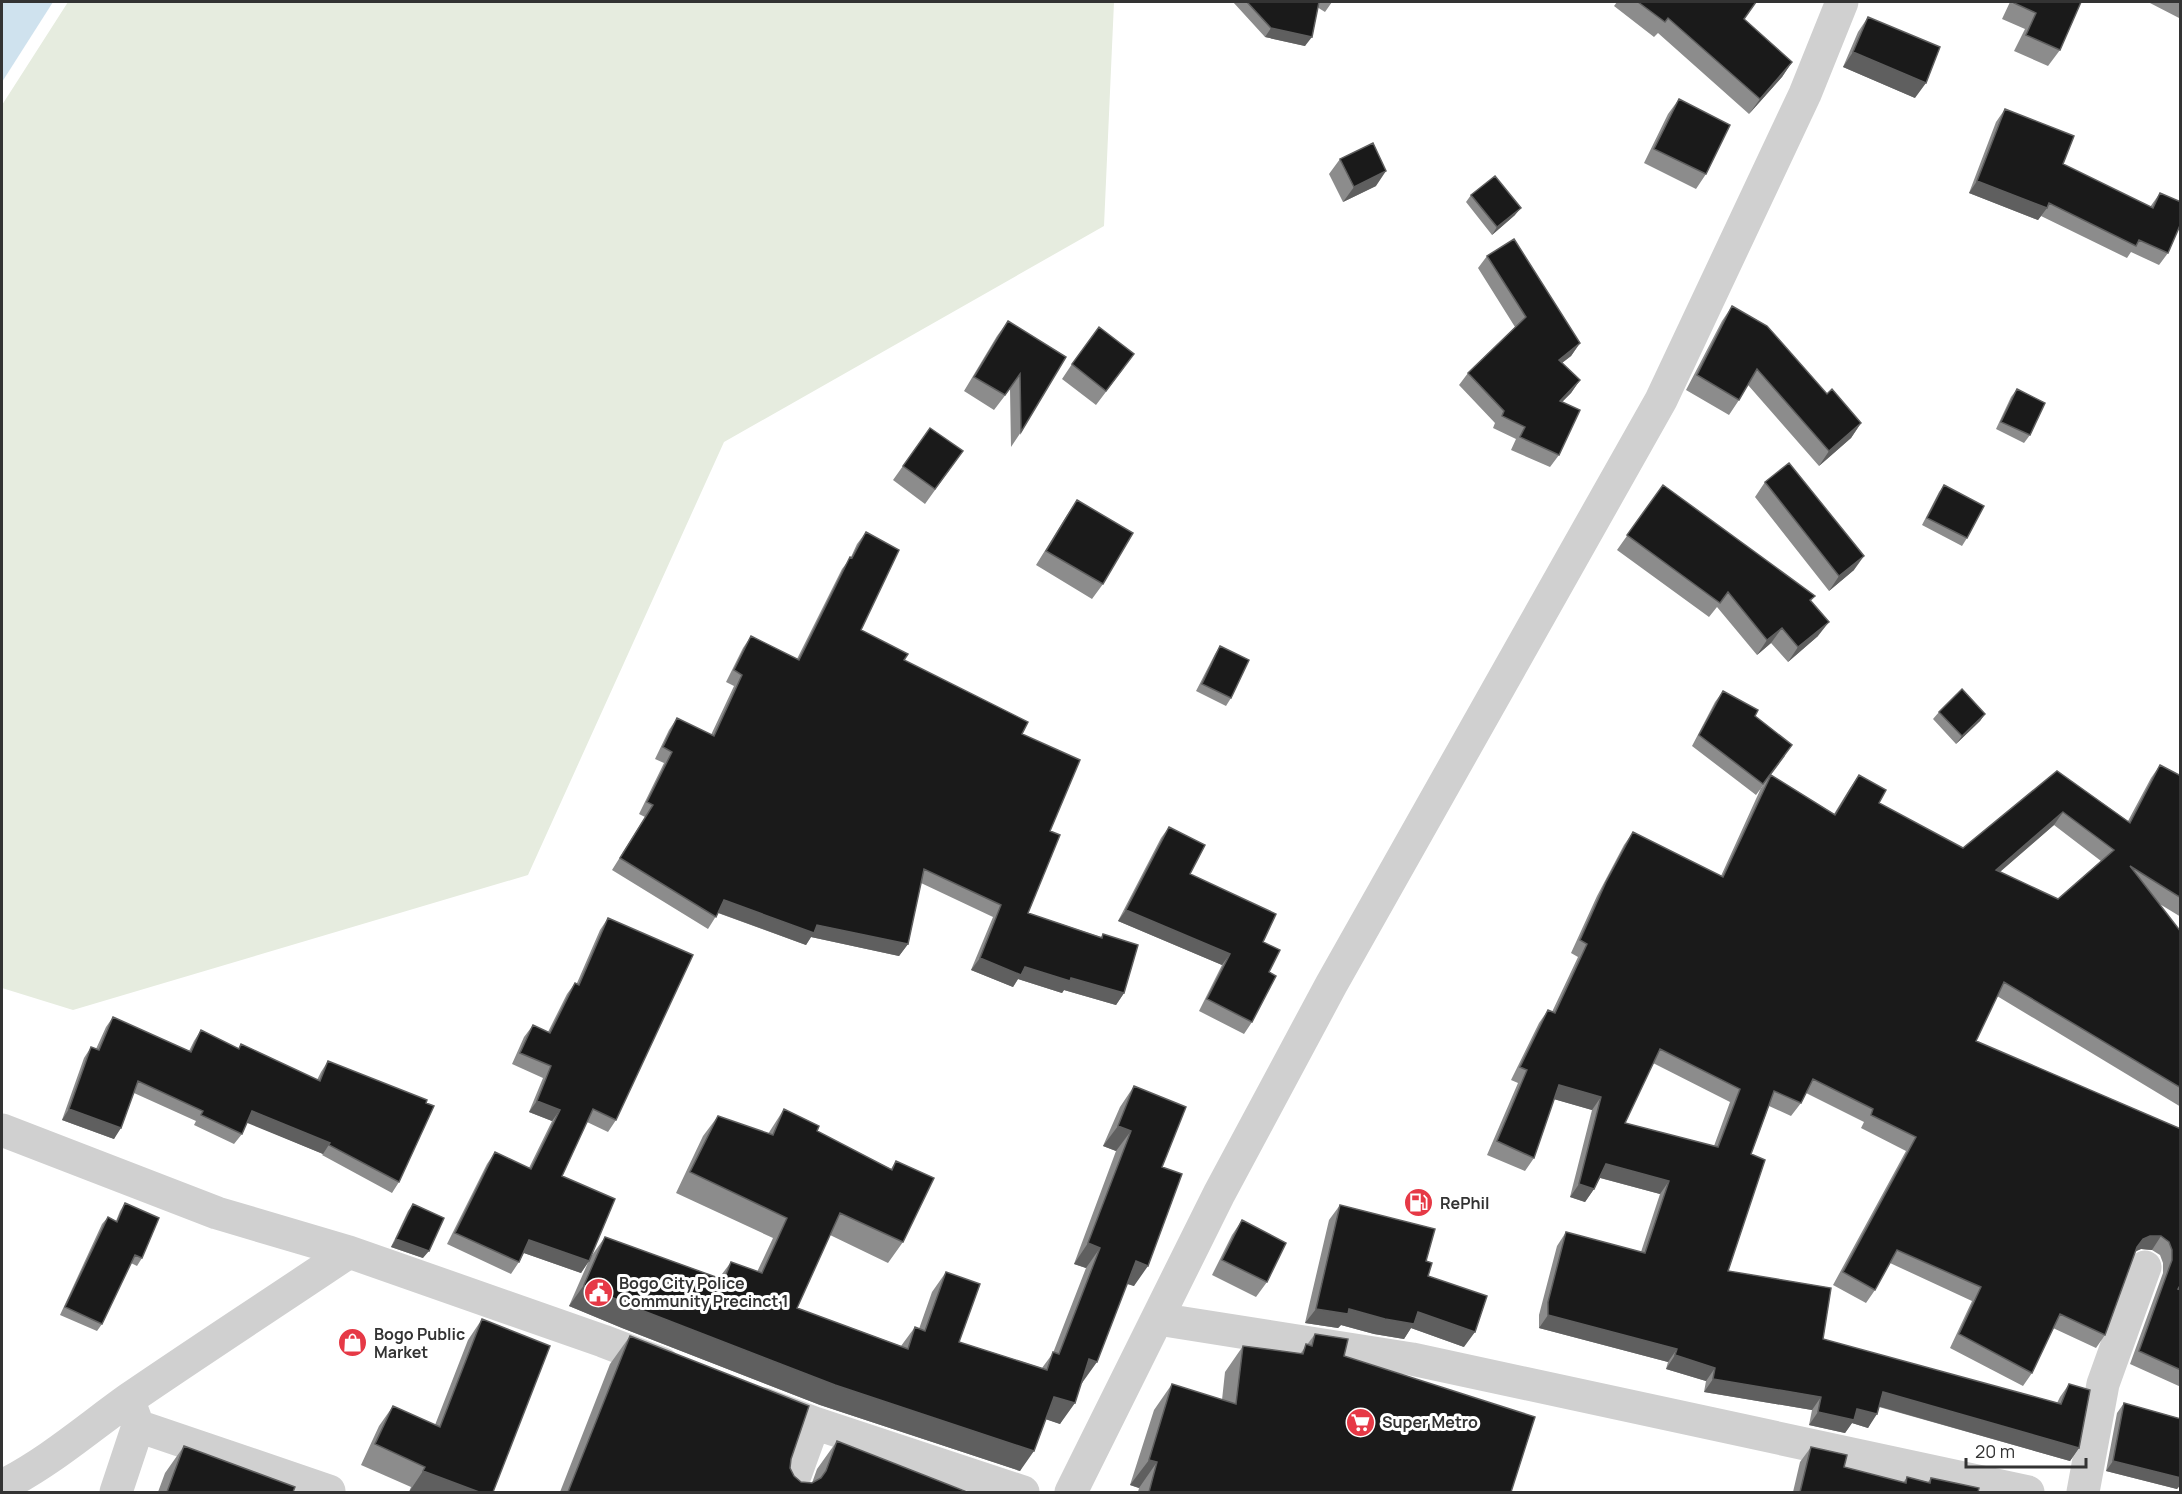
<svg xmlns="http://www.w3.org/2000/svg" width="2182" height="1494" viewBox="0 0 2182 1494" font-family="Manrope,sans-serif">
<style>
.green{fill:#e6ecdf}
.water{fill:#cfe2ee}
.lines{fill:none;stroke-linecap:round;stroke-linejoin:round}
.minor{stroke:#d0d0d0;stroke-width:33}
.wall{fill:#8c8c8c;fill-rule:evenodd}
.shaded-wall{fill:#5f5f5f}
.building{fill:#1a1a1a;stroke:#5f5f5f;stroke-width:1.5;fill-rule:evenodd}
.labels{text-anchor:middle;stroke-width:6;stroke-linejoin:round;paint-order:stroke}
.poi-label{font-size:16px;font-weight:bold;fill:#333;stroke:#fff;text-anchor:start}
</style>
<rect width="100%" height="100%" fill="#fff"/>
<path class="green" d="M 68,2 L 1114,2 L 1104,226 L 724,442 L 528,875 L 73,1010 L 2,988 L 2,105 Z"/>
<path class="water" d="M 2,2 L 53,2 L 2,82 Z"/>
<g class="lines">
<path class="minor" d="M 2,1130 L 217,1213 L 349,1252 L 603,1341 L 663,1364
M 1158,1319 L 1412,1359 L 2028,1492
M 764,1404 L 814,1423 L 1023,1492
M 138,1426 L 329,1491
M 2,1486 C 48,1463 87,1429 129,1399 C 202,1349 276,1301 349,1252
M 116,1492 L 138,1426 L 131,1407
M 789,1492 L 814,1423
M 1071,1492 L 1219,1194 L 1331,985 L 1661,400 L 1805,94 L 1842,2
M 2083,1492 L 2103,1384 L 2145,1267"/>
</g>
<path class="wall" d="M 1233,2 L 1332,2 L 1325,12 L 1317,7 L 1305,46 L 1265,37 Z
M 1617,2 L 1756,2 L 1744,19 L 1792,62 L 1782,77 L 1749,114 L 1658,33 L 1654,37 L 1614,6 Z
M 2010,2 L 2081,2 L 2060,50 L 2048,66 L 2014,51 L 2025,29 L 2002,19 Z
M 2148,2 L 2181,2 L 2181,19 Z
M 1868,17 L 1915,98 L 1843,67 L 1858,32 Z
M 1679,99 L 1706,174 L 1696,189 L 1644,163 L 1668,114 Z
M 2005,109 L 2063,164 L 2150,207 L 2160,193 L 2168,253 L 2159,265 L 2131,252 L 2127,258 L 2041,216 L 2038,220 L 1969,193 L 1996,122 Z
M 1340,159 L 1376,186 L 1343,202 L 1329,174 Z
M 1471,195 L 1515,215 L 1492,235 L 1466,202 Z
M 1487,256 L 1580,343 L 1571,356 L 1562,363 L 1580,380 L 1571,393 L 1562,402 L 1559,455 L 1550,467 L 1511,450 L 1516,439 L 1493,428 L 1495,423 L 1459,385 L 1468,373 L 1515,327 L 1478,268 Z
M 1732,306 L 1827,394 L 1861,423 L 1851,438 L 1819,466 L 1748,385 L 1739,400 L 1729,415 L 1686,390 L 1722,321 Z
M 1008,321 L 1066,357 L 1021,432 L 1011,447 L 1010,389 L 994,410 L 964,391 L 997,336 Z
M 1072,364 L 1124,368 L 1096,405 L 1062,379 Z
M 2017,389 L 2030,435 L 2024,443 L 1996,429 L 2011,397 Z
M 930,428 L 963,451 L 925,504 L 893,480 Z
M 1765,482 L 1854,570 L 1829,591 L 1755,497 Z
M 1663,485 L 1815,596 L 1811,601 L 1818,636 L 1788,662 L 1771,643 L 1757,655 L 1717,607 L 1709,617 L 1617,550 Z
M 1944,485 L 1967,538 L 1962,546 L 1922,525 L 1939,492 Z
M 1077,500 L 1103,584 L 1092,599 L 1036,565 L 1067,515 Z
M 866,532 L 861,630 L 904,660 L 1022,734 L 1050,831 L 1028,913 L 1101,937 L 1103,934 L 1124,993 L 1116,1005 L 1064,990 L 1062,993 L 1018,979 L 1013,987 L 971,970 L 993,917 L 921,883 L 908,944 L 899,956 L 811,937 L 806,945 L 718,913 L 708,929 L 612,870 L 645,817 L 639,814 L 664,763 L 655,759 L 669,730 L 677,718 L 711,735 L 734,686 L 726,682 L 743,648 L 751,636 L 797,659 L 842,569 L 851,557 L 857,544 Z
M 1220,646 L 1231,698 L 1226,706 L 1196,691 L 1215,654 Z
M 1723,691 L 1755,716 L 1785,756 L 1756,795 L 1692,746 L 1715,702 Z
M 1939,712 L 1985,714 L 1980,721 L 1956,744 L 1933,719 Z
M 2160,765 L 2181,776 L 2181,917 L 2158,903 L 2181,932 L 2181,1107 L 1997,996 L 1976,1041 L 2181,1129 L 2178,1289 L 2181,1290 L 2181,1387 L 2130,1364 L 2163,1273 L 2163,1263 L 2160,1255 L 2152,1250 L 2141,1249 L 2135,1252 L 2105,1335 L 2096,1348 L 2053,1328 L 2032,1373 L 2023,1386 L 1950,1348 L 1972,1301 L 1890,1263 L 1875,1290 L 1866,1303 L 1833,1285 L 1906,1151 L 1861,1128 L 1864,1122 L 1806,1093 L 1801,1103 L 1791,1116 L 1769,1106 L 1751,1154 L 1728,1271 L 1823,1339 L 2057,1403 L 2060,1397 L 2069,1384 L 2079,1448 L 2070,1461 L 1879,1407 L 1868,1428 L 1852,1423 L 1845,1433 L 1809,1425 L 1812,1410 L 1704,1392 L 1706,1381 L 1666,1369 L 1668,1362 L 1539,1328 L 1539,1315 L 1557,1246 L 1566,1232 L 1641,1252 L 1660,1194 L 1600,1178 L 1594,1189 L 1585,1202 L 1570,1197 L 1592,1110 L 1554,1099 L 1534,1158 L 1525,1171 L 1487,1155 L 1518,1083 L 1511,1080 L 1539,1023 L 1548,1010 L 1552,1012 L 1578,957 L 1571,953 L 1597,896 L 1624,845 L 1633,832 L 1721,876 L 1761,788 L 1771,775 L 1834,814 L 1850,788 L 1859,775 L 1879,803 L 1963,848 L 2057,771 L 2128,821 L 2151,778 ZM 2054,825 L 2101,861 L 2058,899 L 2000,872 ZM 1653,1063 L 1730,1102 L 1714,1146 L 1625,1123 Z
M 1169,827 L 1190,874 L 1263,942 L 1269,972 L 1252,1022 L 1244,1034 L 1199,1011 L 1222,965 L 1118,921 L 1161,838 Z
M 608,918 L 616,1120 L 608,1132 L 587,1122 L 562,1176 L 589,1261 L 581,1273 L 524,1253 L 519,1262 L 511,1274 L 447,1244 L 487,1164 L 495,1152 L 529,1168 L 552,1121 L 529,1112 L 543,1078 L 512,1064 L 524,1037 L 533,1025 L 548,1032 L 567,994 L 575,983 L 577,983 L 600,930 Z
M 113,1017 L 189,1051 L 194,1041 L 201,1030 L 238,1049 L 241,1044 L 317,1080 L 321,1072 L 328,1061 L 399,1182 L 392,1193 L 322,1155 L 323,1154 L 247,1122 L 242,1134 L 234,1144 L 194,1125 L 196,1121 L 134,1093 L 114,1139 L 62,1120 L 84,1058 L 91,1047 L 96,1049 L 106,1027 Z
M 1134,1086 L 1162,1167 L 1134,1286 L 1127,1284 L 1082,1383 L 1081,1382 L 1060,1424 L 1046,1419 L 1020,1471 L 820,1405 L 622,1328 L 569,1306 L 590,1258 L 605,1237 L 719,1278 L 731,1262 L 757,1272 L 773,1238 L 676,1193 L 703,1136 L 718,1116 L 768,1134 L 784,1109 L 817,1131 L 891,1169 L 896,1161 L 903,1242 L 888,1263 L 830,1235 L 797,1308 L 901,1346 L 915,1327 L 919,1329 L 932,1292 L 946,1272 L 959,1342 L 1042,1368 L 1053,1353 L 1086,1268 L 1074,1264 L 1116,1151 L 1103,1146 L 1120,1107 Z
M 125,1203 L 142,1258 L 137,1266 L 131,1263 L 102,1324 L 97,1331 L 60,1315 L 102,1224 L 108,1217 L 116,1221 L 120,1211 Z
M 413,1204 L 423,1258 L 391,1247 L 408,1211 Z
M 1340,1205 L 1426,1261 L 1428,1276 L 1464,1347 L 1411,1328 L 1404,1339 L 1374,1334 L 1341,1325 L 1338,1328 L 1305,1323 L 1329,1220 Z
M 1242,1220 L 1267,1282 L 1256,1297 L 1212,1275 L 1232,1235 Z
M 482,1319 L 493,1492 L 409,1492 L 411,1487 L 361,1465 L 379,1426 L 393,1406 L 435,1425 L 468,1340 Z
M 1315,1334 L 1344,1356 L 1511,1492 L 1138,1492 L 1139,1488 L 1130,1485 L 1154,1410 L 1172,1384 L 1222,1400 L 1225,1372 L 1243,1346 L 1300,1354 Z
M 630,1336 L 791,1459 L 790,1468 L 794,1476 L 801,1482 L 812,1483 L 817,1469 L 837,1441 L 967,1492 L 560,1492 L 610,1364 Z
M 2124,1403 L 2181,1419 L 2181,1484 L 2177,1489 L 2106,1471 L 2117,1413 Z
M 184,1446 L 293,1492 L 158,1492 L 165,1473 Z
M 1811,1447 L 1844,1467 L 1903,1483 L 1907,1477 L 1928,1482 L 1931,1478 L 1978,1492 L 1793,1492 L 1800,1462 Z"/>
<path class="shaded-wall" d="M 1271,28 L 1312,37 L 1305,46 L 1265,37 Z
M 1853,52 L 1926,83 L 1915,98 L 1843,67 Z
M 1792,62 L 1782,77 L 1749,114 L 1760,99 Z
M 1386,171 L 1376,186 L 1343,202 L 1354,187 Z
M 1977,181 L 2047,208 L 2038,220 L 1969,193 Z
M 1521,208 L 1515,215 L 1492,235 L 1497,227 Z
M 1580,343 L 1571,356 L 1550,372 L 1559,360 Z
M 1580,380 L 1571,393 L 1551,413 L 1560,401 Z
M 1861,423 L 1851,438 L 1819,466 L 1829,451 Z
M 1864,556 L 1854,570 L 1829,591 L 1839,576 Z
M 1829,622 L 1818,636 L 1788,662 L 1798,647 Z
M 1782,628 L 1771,643 L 1757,655 L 1767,640 Z
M 1985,714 L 1980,721 L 1956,744 L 1962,736 Z
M 2063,812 L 2054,825 L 1987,883 L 1996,870 Z
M 724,900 L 908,944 L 899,956 L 811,937 L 806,945 L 716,912 Z
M 1126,910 L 1230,954 L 1222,965 L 1118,921 Z
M 980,958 L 1025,967 L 1071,978 L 1124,993 L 1116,1005 L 1064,990 L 1062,993 L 1018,979 L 1013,987 L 971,970 Z
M 1559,1085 L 1601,1097 L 1592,1110 L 1550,1098 Z
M 537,1101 L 560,1110 L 552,1121 L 529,1112 Z
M 69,1109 L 121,1128 L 114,1139 L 62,1120 Z
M 252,1111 L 330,1143 L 323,1154 L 245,1122 Z
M 1118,1126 L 1131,1131 L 1116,1151 L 1103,1146 Z
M 1606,1164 L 1669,1181 L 1660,1194 L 1597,1177 Z
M 1579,1184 L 1594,1189 L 1585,1202 L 1570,1197 Z
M 2150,1236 L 2161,1236 L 2152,1250 L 2141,1249 L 2133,1252 L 2143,1239 Z
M 396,1239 L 429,1251 L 423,1258 L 391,1247 Z
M 529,1240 L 589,1261 L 581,1273 L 521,1252 Z
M 1088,1243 L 1100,1248 L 1086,1268 L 1074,1264 Z
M 1136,1261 L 1148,1266 L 1134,1286 L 1122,1282 Z
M 584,1285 L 1034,1451 L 1020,1471 L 820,1405 L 622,1328 L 569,1306 Z
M 1316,1309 L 1418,1312 L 1475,1332 L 1464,1347 L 1411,1328 L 1404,1339 L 1374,1334 L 1341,1325 L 1338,1328 L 1305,1323 Z
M 1548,1315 L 1677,1349 L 1668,1362 L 1539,1328 Z
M 1675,1355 L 1715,1368 L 1706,1381 L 1666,1369 Z
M 1089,1359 L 1097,1362 L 1082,1383 L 1074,1380 Z
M 1713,1379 L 1821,1397 L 1812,1410 L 1704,1392 Z
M 1883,1392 L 2079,1448 L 2070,1461 L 1874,1405 Z
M 1054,1397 L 1075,1403 L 1060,1424 L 1039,1417 Z
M 1857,1409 L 1877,1414 L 1868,1428 L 1852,1423 L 1845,1433 L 1809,1425 L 1818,1412 Z
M 1149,1460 L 1157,1462 L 1139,1488 L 1130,1485 Z
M 2113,1461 L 2181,1478 L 2181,1484 L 2177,1489 L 2106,1471 Z
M 423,1471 L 479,1492 L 409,1492 Z"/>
<path class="building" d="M 1247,2 L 1319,2 L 1312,37 L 1271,28 Z
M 1638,2 L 1756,2 L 1744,19 L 1792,62 L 1760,99 L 1668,18 L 1665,22 Z
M 2014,2 L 2081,2 L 2060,50 L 2026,35 L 2036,13 L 2014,3 Z
M 1868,17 L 1940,47 L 1926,83 L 1853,52 Z
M 1679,99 L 1730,125 L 1706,174 L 1654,149 Z
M 2005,109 L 2074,136 L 2063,164 L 2153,208 L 2160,193 L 2181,202 L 2181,223 L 2168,253 L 2139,240 L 2136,246 L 2049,203 L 2047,208 L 1977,181 Z
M 1373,143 L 1386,171 L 1354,187 L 1340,159 Z
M 1495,176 L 1521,208 L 1497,227 L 1471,195 Z
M 1514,239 L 1580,343 L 1559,360 L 1580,380 L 1560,401 L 1580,410 L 1559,455 L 1520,437 L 1525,427 L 1502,416 L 1504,411 L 1468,373 L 1526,317 L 1487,256 Z
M 1732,306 L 1767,326 L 1827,394 L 1832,389 L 1861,423 L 1829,451 L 1757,369 L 1739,400 L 1697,375 Z
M 1008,321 L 1066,357 L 1021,432 L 1020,374 L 1005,395 L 974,377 Z
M 1099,327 L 1134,354 L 1106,391 L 1072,364 Z
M 2017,389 L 2045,403 L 2030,435 L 2001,422 Z
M 930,428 L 963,451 L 935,489 L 903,466 Z
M 1789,463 L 1864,556 L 1839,576 L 1765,482 Z
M 1663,485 L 1815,596 L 1810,600 L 1829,622 L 1798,647 L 1782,628 L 1767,640 L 1728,592 L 1720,603 L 1627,535 Z
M 1944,485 L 1984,506 L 1967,538 L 1927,518 Z
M 1077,500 L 1133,533 L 1103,584 L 1046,551 Z
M 866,532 L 899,550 L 861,630 L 908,654 L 904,660 L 1028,722 L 1022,734 L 1080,760 L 1050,831 L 1060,835 L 1028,913 L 1102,938 L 1103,934 L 1138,945 L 1124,993 L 1071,978 L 1070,981 L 1025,967 L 1021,975 L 980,958 L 1001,905 L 924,869 L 908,944 L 817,925 L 814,933 L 724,900 L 716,917 L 620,858 L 653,805 L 647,802 L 672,752 L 663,747 L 677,718 L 714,736 L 742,675 L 734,670 L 751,636 L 799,660 L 850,557 L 852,558 Z
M 1220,646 L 1249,660 L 1231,698 L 1202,684 Z
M 1962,689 L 1985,714 L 1962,736 L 1939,712 Z
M 1723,691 L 1758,710 L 1755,716 L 1792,745 L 1763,784 L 1699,735 Z
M 2160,765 L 2181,776 L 2181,898 L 2130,866 L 2181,932 L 2181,1088 L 2004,982 L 1976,1041 L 2181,1129 L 2181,1284 L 2178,1289 L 2181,1290 L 2181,1370 L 2139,1351 L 2172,1260 L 2172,1250 L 2169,1242 L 2161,1236 L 2150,1236 L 2143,1239 L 2137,1247 L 2105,1335 L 2060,1314 L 2032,1373 L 1959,1334 L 1981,1287 L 1897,1250 L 1875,1290 L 1843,1272 L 1916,1137 L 1871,1115 L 1873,1109 L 1813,1079 L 1801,1103 L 1774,1091 L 1751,1154 L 1765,1160 L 1728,1271 L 1831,1288 L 1823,1339 L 2061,1404 L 2069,1384 L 2090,1390 L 2079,1448 L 1883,1392 L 1877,1414 L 1857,1409 L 1854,1420 L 1818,1412 L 1821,1397 L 1713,1379 L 1715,1368 L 1675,1355 L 1677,1349 L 1548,1315 L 1548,1302 L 1566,1232 L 1645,1253 L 1669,1181 L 1606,1164 L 1594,1189 L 1579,1184 L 1601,1097 L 1559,1085 L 1534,1158 L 1497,1141 L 1527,1070 L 1520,1067 L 1548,1010 L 1555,1013 L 1587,944 L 1580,940 L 1606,882 L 1633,832 L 1723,877 L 1771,775 L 1835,815 L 1859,775 L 1886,790 L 1879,803 L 1963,848 L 2057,771 L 2130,823 ZM 2063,812 L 2114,850 L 2058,899 L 1996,870 ZM 1660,1049 L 1740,1089 L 1718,1147 L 1625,1123 Z
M 1169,827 L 1205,845 L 1190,874 L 1276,914 L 1263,942 L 1280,950 L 1269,972 L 1276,976 L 1252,1022 L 1207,999 L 1230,954 L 1126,910 Z
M 608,918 L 693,955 L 616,1120 L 593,1109 L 562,1176 L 615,1199 L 589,1261 L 529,1240 L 519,1262 L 455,1233 L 495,1152 L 531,1169 L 560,1110 L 537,1101 L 551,1066 L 520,1053 L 533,1025 L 550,1033 L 575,983 L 579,985 Z
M 113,1017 L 191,1052 L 201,1030 L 239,1049 L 241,1044 L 320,1081 L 328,1061 L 427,1100 L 426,1103 L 434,1106 L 399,1182 L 329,1145 L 330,1143 L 252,1111 L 242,1134 L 201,1115 L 203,1111 L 138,1081 L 121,1128 L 69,1109 L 91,1047 L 99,1050 Z
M 1134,1086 L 1186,1107 L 1162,1167 L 1182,1174 L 1148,1266 L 1136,1261 L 1097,1362 L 1089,1359 L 1075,1403 L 1054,1397 L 1034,1451 L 835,1385 L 636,1308 L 584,1285 L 605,1237 L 724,1280 L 731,1262 L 762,1273 L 787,1218 L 690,1172 L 718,1116 L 773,1135 L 784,1109 L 819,1126 L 817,1131 L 892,1170 L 896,1161 L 934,1178 L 903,1242 L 840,1213 L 797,1308 L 908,1349 L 915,1327 L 925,1331 L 946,1272 L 980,1284 L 959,1342 L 1047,1370 L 1053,1352 L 1059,1354 L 1100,1248 L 1088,1243 L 1131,1131 L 1118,1126 Z
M 125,1203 L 159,1218 L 142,1258 L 135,1255 L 102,1324 L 65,1307 L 108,1217 L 117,1222 Z
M 413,1204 L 444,1218 L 429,1251 L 396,1239 Z
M 1340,1205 L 1435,1229 L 1426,1261 L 1432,1263 L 1428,1276 L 1487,1296 L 1475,1332 L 1418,1312 L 1414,1324 L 1385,1319 L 1349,1309 L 1348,1314 L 1316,1309 Z
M 1242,1220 L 1286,1243 L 1267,1282 L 1222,1260 Z
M 482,1319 L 550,1346 L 493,1492 L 479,1492 L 423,1471 L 425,1467 L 375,1444 L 393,1406 L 440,1427 Z
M 1315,1334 L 1348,1339 L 1344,1356 L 1535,1417 L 1511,1492 L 1149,1492 L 1157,1462 L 1149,1460 L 1172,1384 L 1236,1404 L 1243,1346 L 1303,1354 L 1306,1344 L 1312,1346 Z
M 630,1336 L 809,1406 L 791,1459 L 790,1468 L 794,1476 L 801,1482 L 812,1483 L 821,1478 L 826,1471 L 837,1441 L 967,1492 L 568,1492 Z
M 2124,1403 L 2181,1419 L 2181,1478 L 2113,1461 Z
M 184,1446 L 295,1487 L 293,1492 L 167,1492 Z
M 1811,1447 L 1847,1455 L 1844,1467 L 1906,1483 L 1907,1477 L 1930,1483 L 1931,1478 L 1979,1488 L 1978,1492 L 1800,1492 Z"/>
<defs>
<symbol id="fuel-disc" viewBox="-11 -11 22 22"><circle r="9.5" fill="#e63946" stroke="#fff"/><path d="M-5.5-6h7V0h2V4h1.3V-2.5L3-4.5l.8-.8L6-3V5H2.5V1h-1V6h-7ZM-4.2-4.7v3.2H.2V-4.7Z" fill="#fff"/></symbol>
<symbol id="civic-disc" viewBox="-11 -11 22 22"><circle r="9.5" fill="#e63946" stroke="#fff"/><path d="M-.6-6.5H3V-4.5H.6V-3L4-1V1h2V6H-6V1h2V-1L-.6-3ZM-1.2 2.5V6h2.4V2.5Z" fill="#fff"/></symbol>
<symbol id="shop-disc" viewBox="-11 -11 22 22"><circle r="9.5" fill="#e63946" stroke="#fff"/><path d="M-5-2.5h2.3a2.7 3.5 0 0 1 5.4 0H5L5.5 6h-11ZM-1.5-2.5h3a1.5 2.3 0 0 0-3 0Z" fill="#fff"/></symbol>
<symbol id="supermarket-disc" viewBox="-11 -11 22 22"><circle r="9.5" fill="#e63946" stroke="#fff"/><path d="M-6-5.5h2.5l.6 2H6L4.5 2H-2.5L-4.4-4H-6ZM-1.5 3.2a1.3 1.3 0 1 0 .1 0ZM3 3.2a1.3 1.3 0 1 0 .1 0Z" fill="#fff"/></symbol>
</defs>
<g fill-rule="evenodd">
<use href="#fuel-disc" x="1402" y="1186" width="33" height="33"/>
<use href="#civic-disc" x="582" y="1276" width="33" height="33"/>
<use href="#shop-disc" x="336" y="1326" width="33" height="33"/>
<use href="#supermarket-disc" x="1344" y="1406" width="33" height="33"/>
</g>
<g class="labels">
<g class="poi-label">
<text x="1440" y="1209">RePhil</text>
<text x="619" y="1289">Bogo City Police<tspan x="619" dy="18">Community Precinct 1</tspan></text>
<text x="374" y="1340">Bogo Public<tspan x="374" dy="18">Market</tspan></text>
<text x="1382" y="1428">Super Metro</text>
</g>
</g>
<rect width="2182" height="1494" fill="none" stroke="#333333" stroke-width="6"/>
<path d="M1966 1458v9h120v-9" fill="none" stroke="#333333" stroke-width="3"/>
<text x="1975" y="1458" font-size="18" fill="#333333" stroke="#ffffff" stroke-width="4.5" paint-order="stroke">20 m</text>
</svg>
